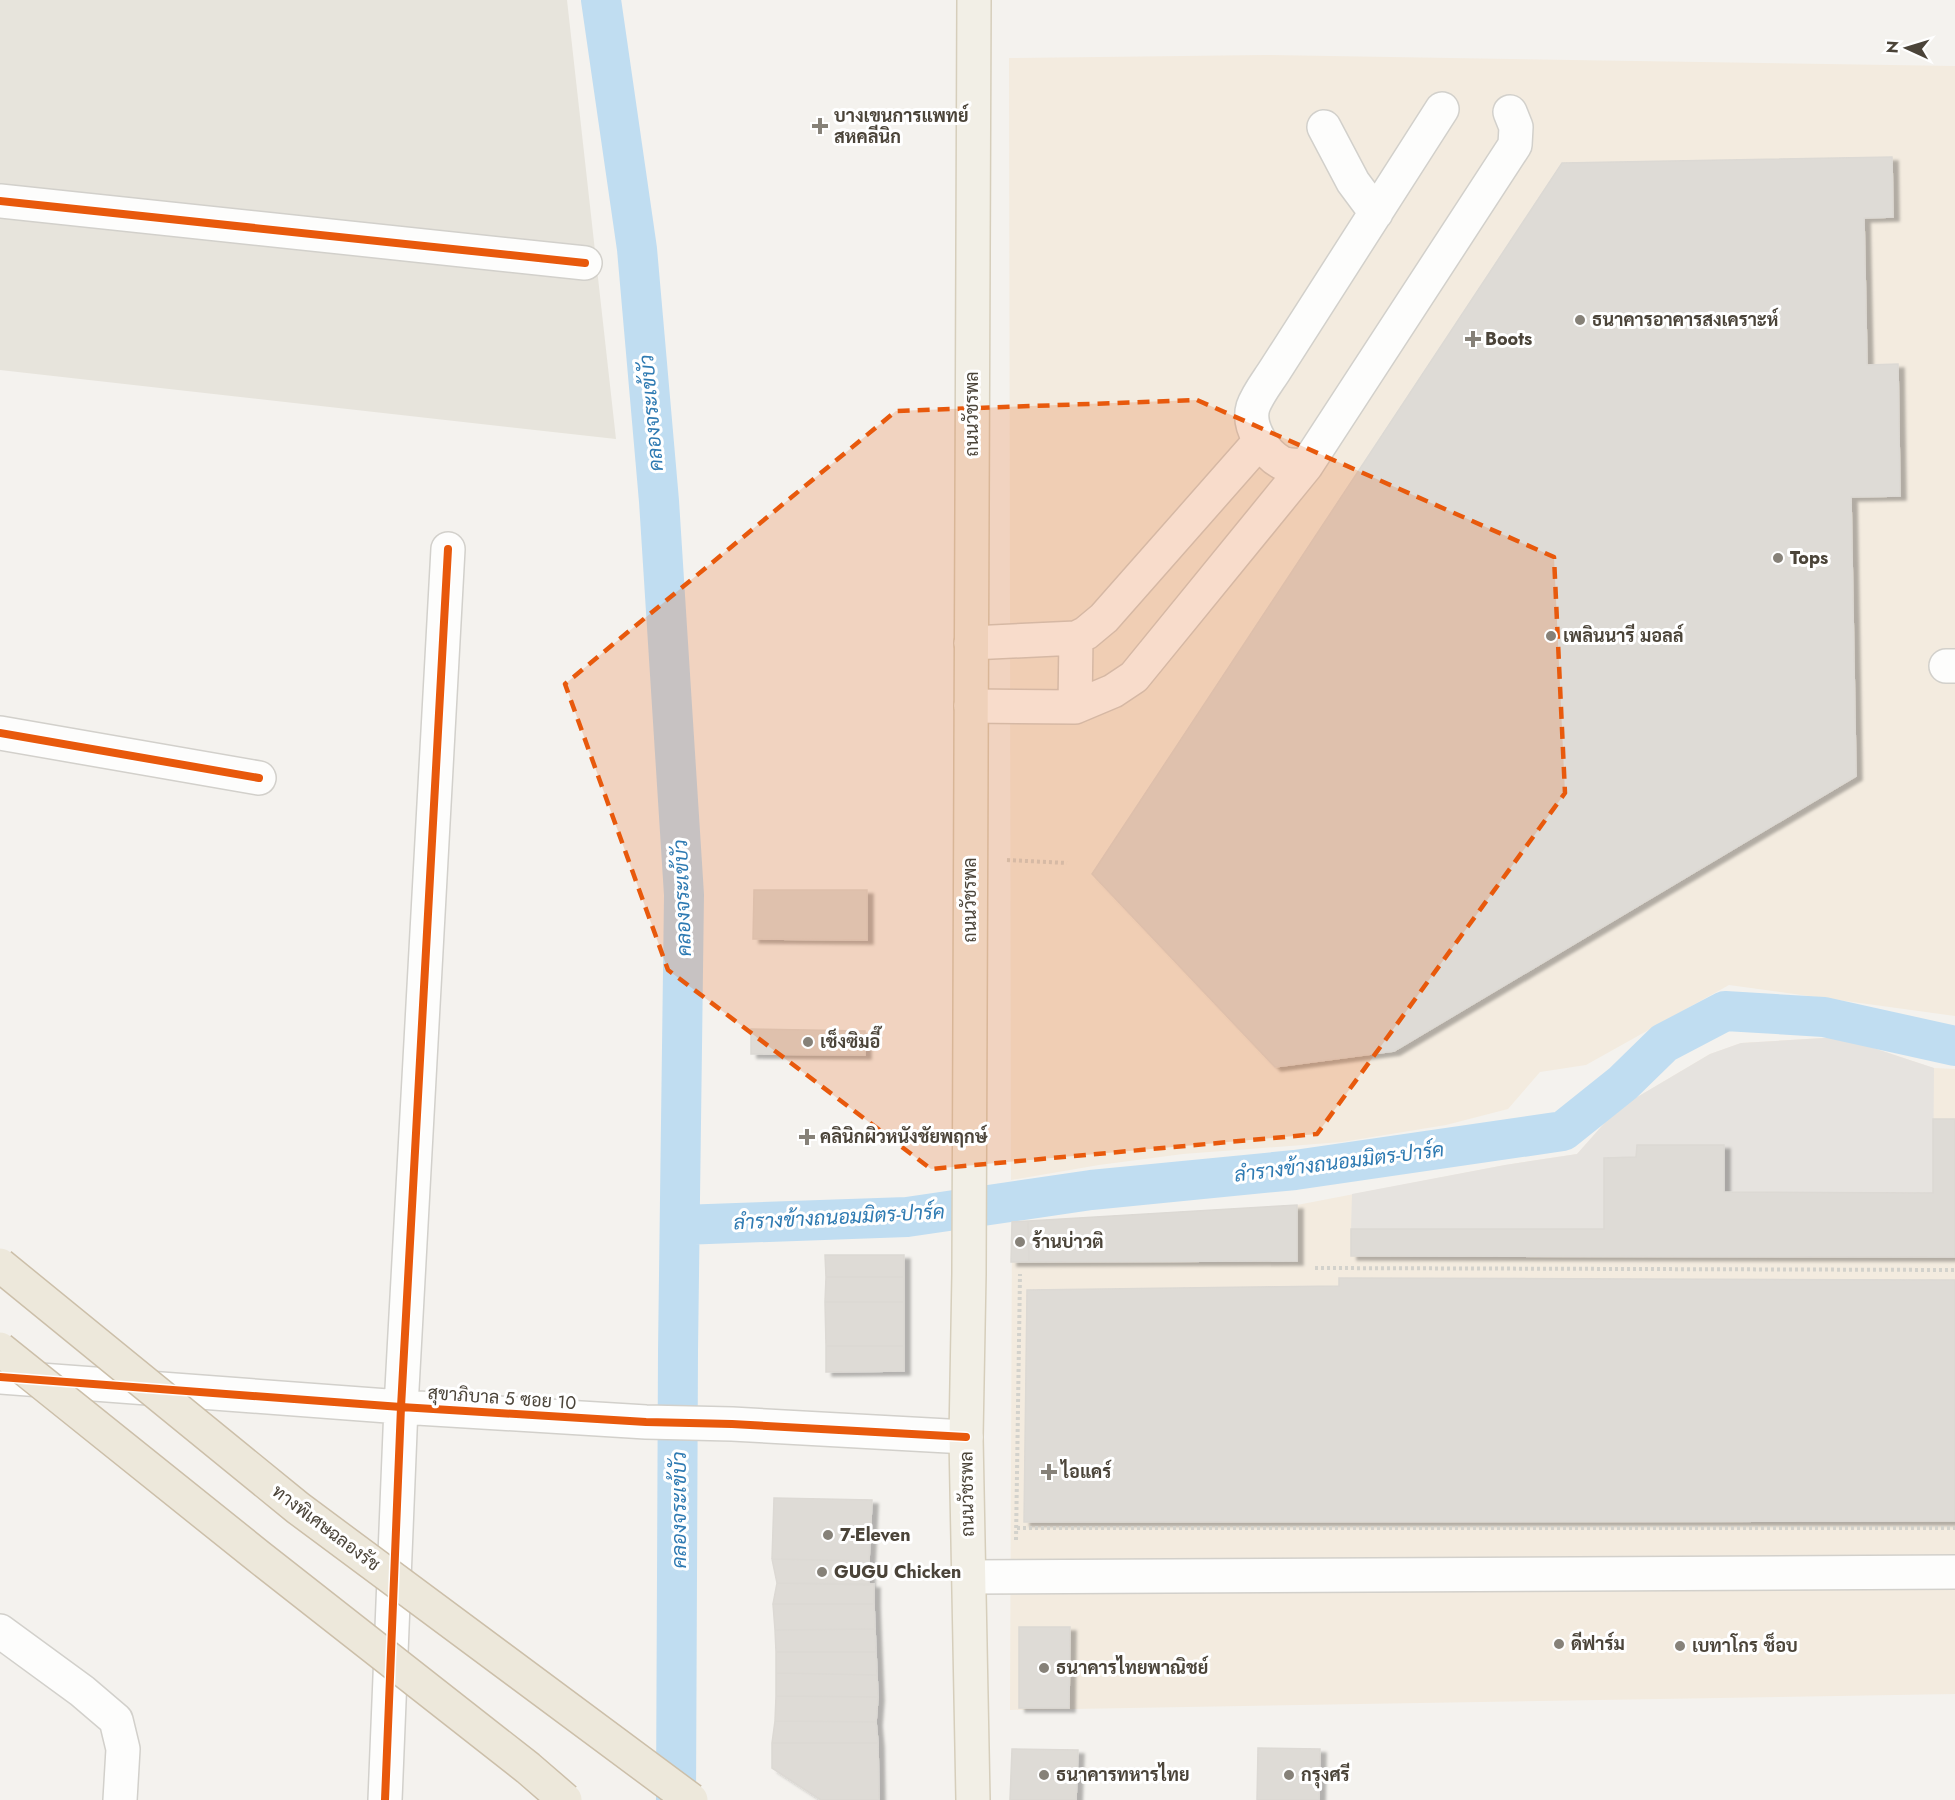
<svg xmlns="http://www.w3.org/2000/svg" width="1955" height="1800" viewBox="0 0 1955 1800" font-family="Jost,Sarabun,sans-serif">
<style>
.residential{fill:#e7e4dc}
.commercial{fill:#f3ebdf}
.parking{fill:#e6e3df}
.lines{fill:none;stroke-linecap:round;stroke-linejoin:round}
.canal{stroke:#c0ddf1;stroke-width:40}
.building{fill:#dedbd6;stroke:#dcd9d4;stroke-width:1.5;filter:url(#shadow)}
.minor-casing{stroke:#d2d0cb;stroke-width:36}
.major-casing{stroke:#d6cebb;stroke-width:36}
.path{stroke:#d3d2cc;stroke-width:4;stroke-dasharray:3 3;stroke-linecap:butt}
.minor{stroke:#fdfdfc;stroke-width:33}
.major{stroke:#f2efe6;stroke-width:33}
.highway-bridge-casing{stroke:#ccbfa9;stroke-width:36;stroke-linecap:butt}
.highway-bridge{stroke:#ede8db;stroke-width:33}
.cycleway-casing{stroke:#fff;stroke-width:11}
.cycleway{stroke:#e8590c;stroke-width:8}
.marked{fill:#e8590c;fill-opacity:0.2;stroke:#e8590c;stroke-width:4.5;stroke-dasharray:12 8;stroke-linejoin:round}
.poi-dot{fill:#868178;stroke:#fff;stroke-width:2}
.labels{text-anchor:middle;stroke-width:6;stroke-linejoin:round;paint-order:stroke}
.poi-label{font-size:18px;font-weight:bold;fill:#4b4439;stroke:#fff;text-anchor:start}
.street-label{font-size:18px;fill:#4b4439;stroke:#fff}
.water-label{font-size:20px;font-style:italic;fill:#2e7ab2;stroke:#fff}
</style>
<defs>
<filter id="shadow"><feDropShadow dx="6" dy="4" stdDeviation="1.5" flood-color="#0004"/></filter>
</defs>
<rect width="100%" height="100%" fill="#f4f2ee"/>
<path class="residential" d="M 0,0 L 567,0 L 616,439 L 0,370 Z"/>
<path class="commercial" d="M 1265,55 L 1955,66 L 1955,1016 L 1729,985 L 1586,1065 L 1540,1072 L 1508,1109 L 1446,1125 L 1342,1142 L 1183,1154 L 1099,1165 L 1011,1180 L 1009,58 Z
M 1840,1037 L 1934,1068 L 1955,1069 L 1955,1694 L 1010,1710 L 1012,1222 L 1297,1205 L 1505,1165 L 1577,1154 L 1617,1109 L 1710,1054 L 1741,1043 Z"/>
<path class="parking" d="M 1840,1037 L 1934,1068 L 1933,1193 L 1724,1192 L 1637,1145 L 1636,1157 L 1604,1158 L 1604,1229 L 1351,1229 L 1352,1194 L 1505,1165 L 1577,1154 L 1617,1109 L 1710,1054 L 1741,1043 Z"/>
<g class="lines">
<path class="canal" d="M 601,0 L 637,249 L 659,501 L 684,895 L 678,1351 L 676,1800
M 681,1225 L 907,1217 L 1091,1190 L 1295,1170 L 1563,1131 L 1623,1083 L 1664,1043 L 1725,1011 L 1824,1017 L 1955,1046"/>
</g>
<path class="building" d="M 1892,157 L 1893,217 L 1864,218 L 1867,365 L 1898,364 L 1900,496 L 1851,497 L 1856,776 L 1394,1051 L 1275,1067 L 1092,874 L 1562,163 Z
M 754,890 L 867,890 L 867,940 L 753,939 Z
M 751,1029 L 865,1031 L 865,1055 L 751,1054 Z
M 1933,1119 L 1955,1119 L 1955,1257 L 1351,1256 L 1351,1229 L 1604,1229 L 1604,1158 L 1636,1157 L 1637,1145 L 1724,1145 L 1724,1192 L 1933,1193 Z
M 1297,1205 L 1297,1261 L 1011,1262 L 1012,1222 Z
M 1028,1221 L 1029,1262 L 1011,1262 L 1012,1222 Z
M 825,1255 L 904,1255 L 904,1277 L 826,1277 Z
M 826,1277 L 904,1277 L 904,1302 L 825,1302 Z
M 1339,1278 L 1955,1280 L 1955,1521 L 1024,1522 L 1027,1290 L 1339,1286 Z
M 825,1302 L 904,1302 L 904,1346 L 826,1346 Z
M 826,1346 L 904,1346 L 904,1371 L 826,1372 Z
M 774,1498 L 872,1500 L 869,1561 L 772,1559 Z
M 772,1559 L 869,1561 L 869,1585 L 777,1583 Z
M 777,1583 L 874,1584 L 874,1604 L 773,1604 Z
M 773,1604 L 874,1604 L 875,1629 L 775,1630 Z
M 1019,1627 L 1070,1627 L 1069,1708 L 1019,1708 Z
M 875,1629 L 876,1652 L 776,1652 L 775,1630 Z
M 776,1652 L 876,1652 L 877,1675 L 776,1673 Z
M 776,1673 L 877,1675 L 878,1697 L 776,1696 Z
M 776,1696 L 878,1697 L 876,1722 L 775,1721 Z
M 775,1721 L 876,1722 L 878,1743 L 772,1743 Z
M 772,1743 L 878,1743 L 879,1800 L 821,1800 L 772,1768 Z
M 1258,1748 L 1320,1749 L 1319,1800 L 1257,1800 Z
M 1012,1749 L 1078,1750 L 1076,1800 L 1010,1800 Z"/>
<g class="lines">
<defs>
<path id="minor" d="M 1442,109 L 1275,370 C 1268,381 1257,395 1253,407 C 1247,427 1265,454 1282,463 C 1289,466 1298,465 1306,466 L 1515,145 L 1516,127 L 1510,112
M 1324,127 L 1353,182 L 1376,213
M 0,201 L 585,263
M 971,643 L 1076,638 L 1086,633 L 1104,618 L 1260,441
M 1946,666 L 1955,666
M 971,706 L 1075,707 L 1113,691 L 1134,677 L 1306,466
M 1075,707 L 1076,638
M 0,733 L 259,778
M 0,1377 L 401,1407 L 646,1422 L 732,1424 L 966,1437
M 969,1577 L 1955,1572
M 0,1631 L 82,1691 L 116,1720 L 123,1749 L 120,1800
M 385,1800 L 401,1407 L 448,549"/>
<path id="major" d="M 973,1800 L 966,1437 L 969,1274 L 974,0"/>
</defs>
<use href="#minor" class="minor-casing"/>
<use href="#major" class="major-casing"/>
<path class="path" d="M 1007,860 L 1067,863
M 1315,1268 L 1955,1270
M 1017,1528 L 1955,1528
M 1016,1540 L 1020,1274"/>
<use href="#minor" class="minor"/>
<use href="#major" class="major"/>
<defs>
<path id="highway-bridge" d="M 0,1265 L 298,1508 L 691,1800
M 0,1349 L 258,1556 L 528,1768 L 565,1800"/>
</defs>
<use href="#highway-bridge" class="highway-bridge-casing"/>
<use href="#highway-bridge" class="highway-bridge"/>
<defs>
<path id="cycleway" d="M 0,201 L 585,263
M 0,733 L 259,778
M 0,1377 L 401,1407 L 646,1422 L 732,1424 L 966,1437
M 385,1800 L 401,1407 L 448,549"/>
</defs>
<use href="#cycleway" class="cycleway-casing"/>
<use href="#cycleway" class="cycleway"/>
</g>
<path class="marked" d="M 1197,400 L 1554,557 L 1565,793 L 1317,1134 L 931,1169 L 668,970 L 565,684 L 896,411 Z"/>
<g class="poi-dot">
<path d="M817 117h6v6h6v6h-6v6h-6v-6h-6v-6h6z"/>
<circle cx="1580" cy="320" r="6"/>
<path d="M1470 330h6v6h6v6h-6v6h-6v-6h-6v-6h6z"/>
<circle cx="1778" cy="558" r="6"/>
<circle cx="1551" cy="636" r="6"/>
<circle cx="808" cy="1042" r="6"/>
<path d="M804 1128h6v6h6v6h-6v6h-6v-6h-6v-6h6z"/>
<circle cx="1020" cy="1242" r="6"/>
<path d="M1046 1463h6v6h6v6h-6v6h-6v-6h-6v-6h6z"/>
<circle cx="828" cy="1535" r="6"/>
<circle cx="822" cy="1572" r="6"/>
<circle cx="1559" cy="1644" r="6"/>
<circle cx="1680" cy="1646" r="6"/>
<circle cx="1044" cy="1668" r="6"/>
<circle cx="1044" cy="1775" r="6"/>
<circle cx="1289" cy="1775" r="6"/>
</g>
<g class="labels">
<g class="poi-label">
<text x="834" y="122">บางเขนการแพทย์<tspan x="834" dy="21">สหคลีนิก</tspan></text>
<text x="1592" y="326">ธนาคารอาคารสงเคราะห์</text>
<text x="1485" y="345">Boots</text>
<text x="1790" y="564">Tops</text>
<text x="1563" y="642">เพลินนารี มอลล์</text>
<text x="820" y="1048">เช็งซิมอี๊</text>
<text x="820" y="1143">คลินิกผิวหนังชัยพฤกษ์</text>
<text x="1032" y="1248">ร้านบ่าวติ</text>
<text x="1061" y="1478">ไอแคร์</text>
<text x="840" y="1541">7-Eleven</text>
<text x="834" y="1578">GUGU Chicken</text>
<text x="1571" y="1650">ดีฟาร์ม</text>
<text x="1692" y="1652">เบทาโกร ช็อบ</text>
<text x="1056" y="1674">ธนาคารไทยพาณิชย์</text>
<text x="1056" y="1781">ธนาคารทหารไทย</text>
<text x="1301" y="1781">กรุงศรี</text>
</g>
<g class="street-label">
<text transform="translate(972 414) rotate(-90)" y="6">ถนนวัชรพล</text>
<text transform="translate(970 900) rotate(-90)" y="6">ถนนวัชรพล</text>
<text transform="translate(502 1398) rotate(4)" y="6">สุขาภิบาล 5 ซอย 10</text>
<text transform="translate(967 1494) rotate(-91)" y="6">ถนนวัชรพล</text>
<text transform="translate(326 1528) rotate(37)" y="6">ทางพิเศษฉลองรัช</text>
</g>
<g class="water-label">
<text transform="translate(651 413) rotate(-95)" y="7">คลองจระเข้บัว</text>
<text transform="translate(682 898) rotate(-92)" y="7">คลองจระเข้บัว</text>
<text transform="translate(1339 1162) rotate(-7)" y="7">ลำรางข้างถนอมมิตร-ปาร์ค</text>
<text transform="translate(839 1217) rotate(-3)" y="7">ลำรางข้างถนอมมิตร-ปาร์ค</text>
<text transform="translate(679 1510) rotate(-90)" y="7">คลองจระเข้บัว</text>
</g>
</g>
<g transform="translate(1907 48) rotate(274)" stroke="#ffffff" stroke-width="4.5" paint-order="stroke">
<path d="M0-4.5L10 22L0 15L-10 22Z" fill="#4b4439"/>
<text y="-9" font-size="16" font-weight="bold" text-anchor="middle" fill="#4b4439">N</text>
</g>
</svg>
